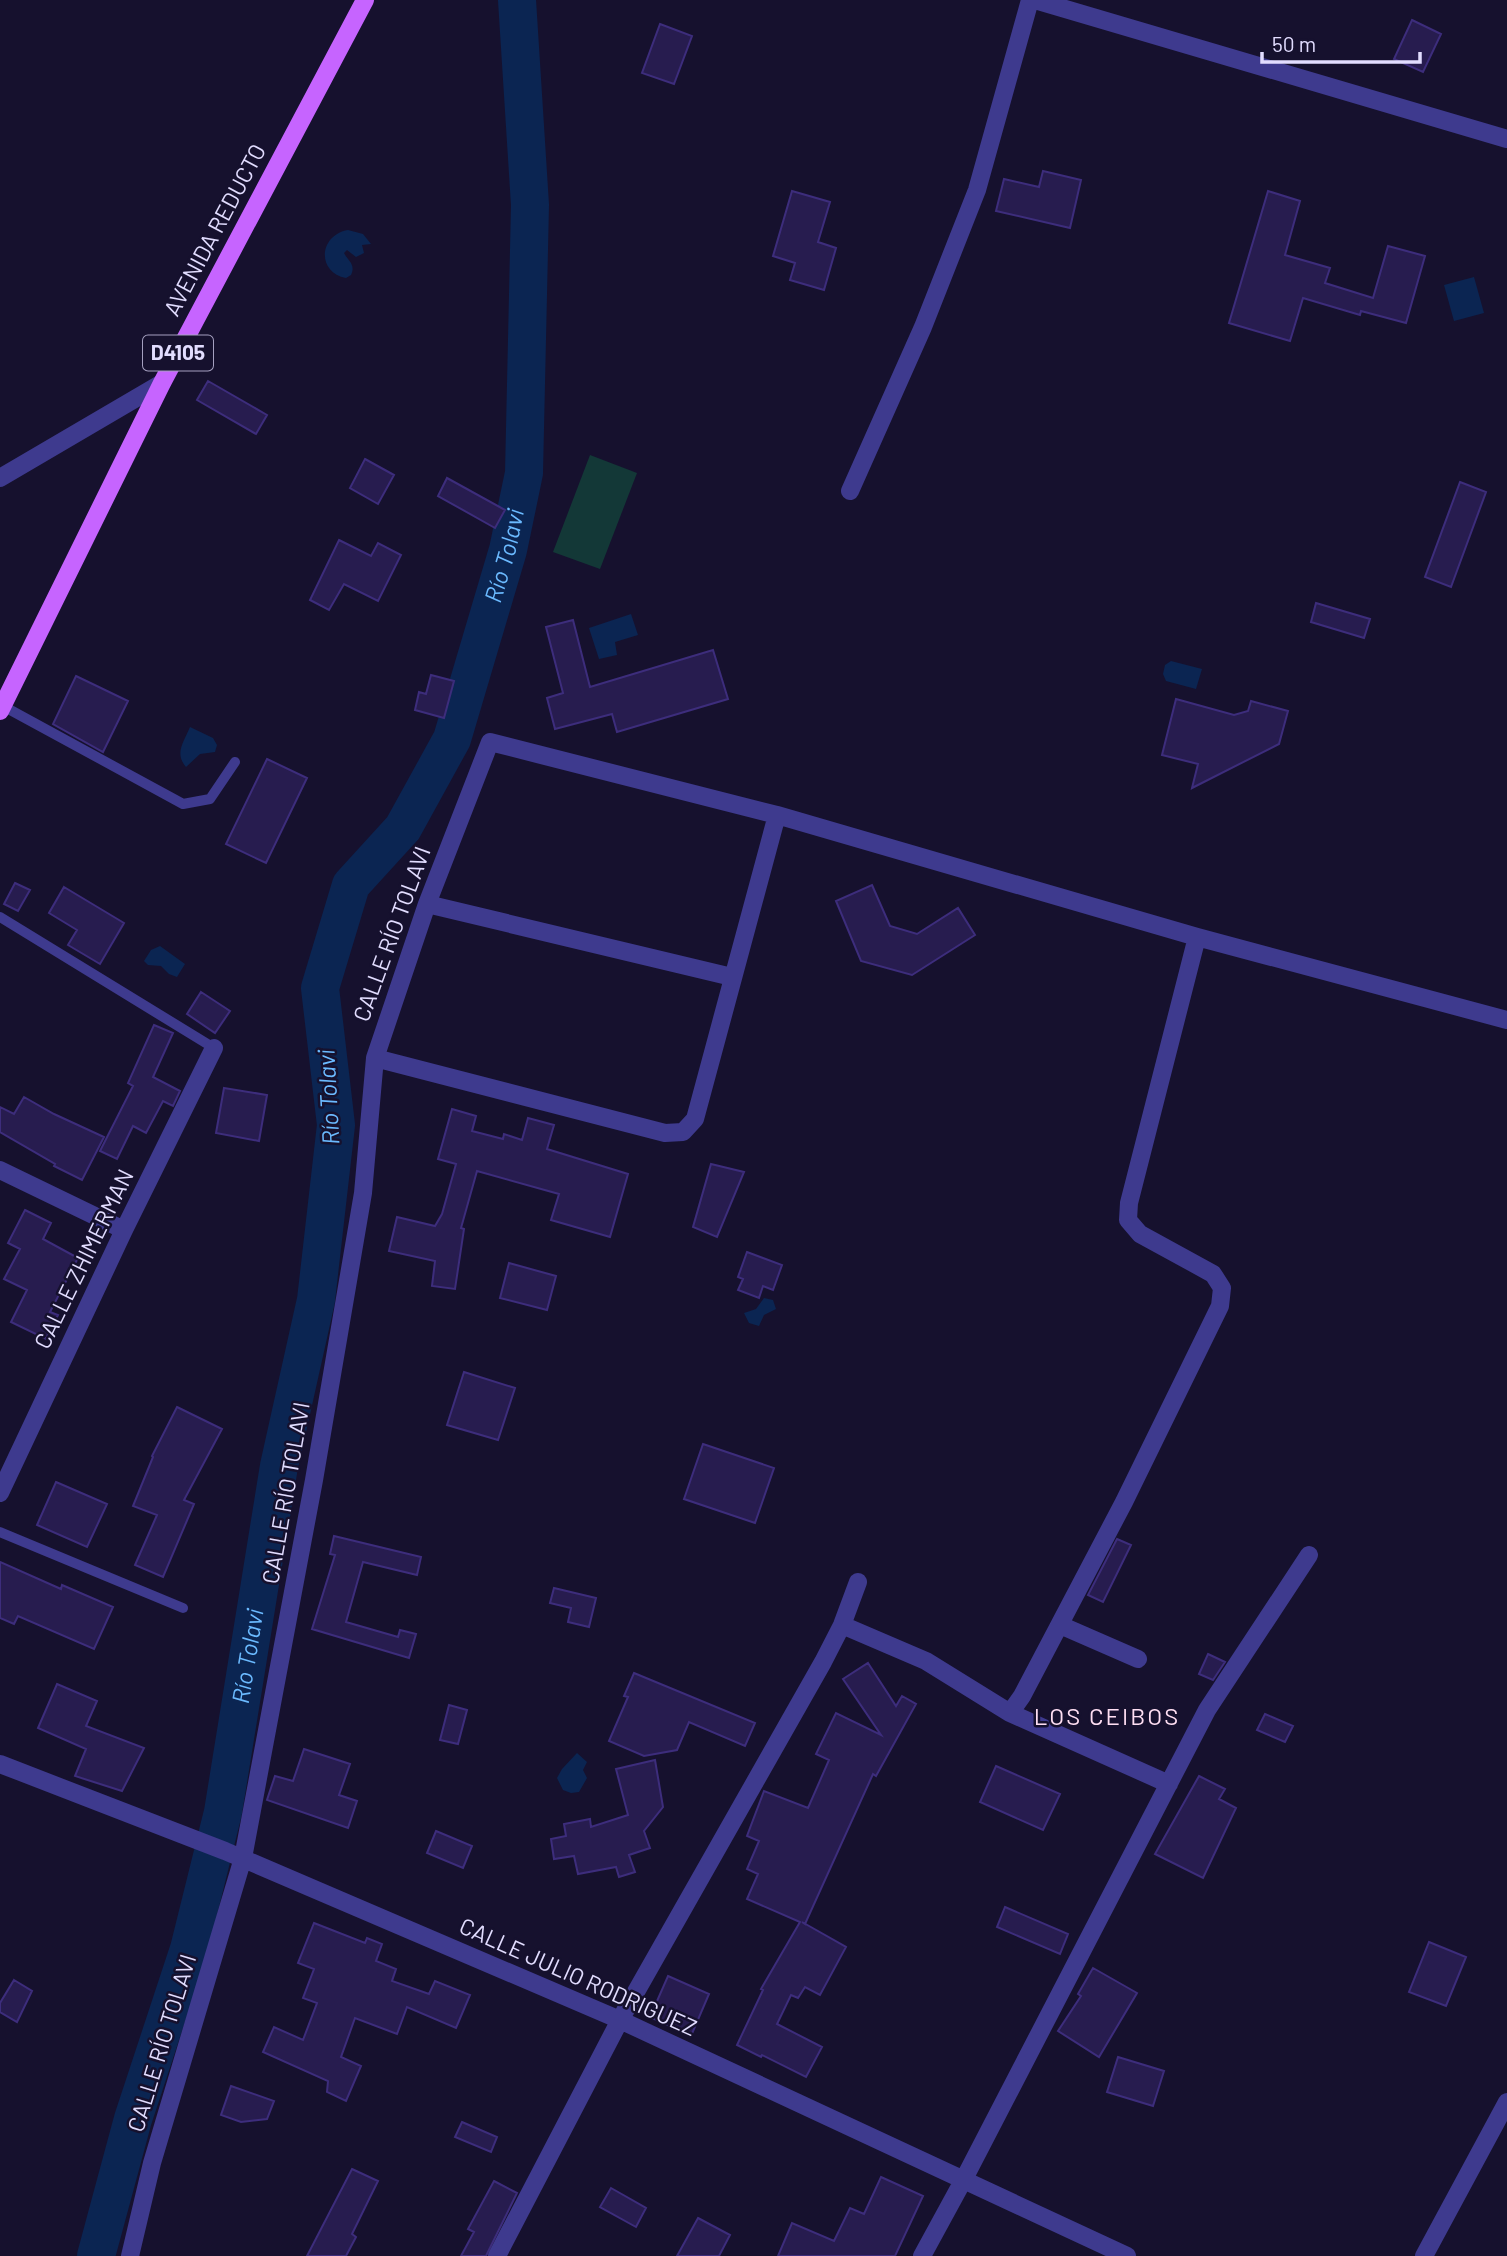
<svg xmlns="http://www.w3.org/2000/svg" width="1507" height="2256" viewBox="0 0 1507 2256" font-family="Barlow,sans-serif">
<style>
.green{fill:#133837}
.water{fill:#0b2552}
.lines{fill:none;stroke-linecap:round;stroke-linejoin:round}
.river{stroke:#0b2552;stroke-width:38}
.building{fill:#271c4f;stroke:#3d2d7c;stroke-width:2}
.lane{stroke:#3e3a8e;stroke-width:10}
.street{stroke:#3e3a8e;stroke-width:18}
.primary{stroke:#c664ff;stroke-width:18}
.labels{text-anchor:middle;stroke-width:5;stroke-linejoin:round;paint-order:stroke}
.shield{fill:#16112e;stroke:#a5a0c0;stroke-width:2}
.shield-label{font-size:21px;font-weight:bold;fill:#e2ddff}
.street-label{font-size:23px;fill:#e2ddff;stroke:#16112e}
.water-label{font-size:24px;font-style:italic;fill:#6bbaff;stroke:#16112e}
.neighbourhood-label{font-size:24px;letter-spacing:2px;fill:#ffdff3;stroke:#16112e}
</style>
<rect width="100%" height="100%" fill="#16112e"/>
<path class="green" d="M 590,455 L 637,473 L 600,569 L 553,552 Z"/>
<path class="water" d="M 348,230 L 363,234 L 371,244 L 362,245 L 364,253 L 356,257 L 347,250 L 344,253 C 348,261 356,264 351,275 L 346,278 C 316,272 319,235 348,230 Z
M 1474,277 L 1484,313 L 1454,321 L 1444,285 Z
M 631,614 L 638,635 L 615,642 L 617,655 L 599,659 L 589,628 Z
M 1171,661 L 1202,669 L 1196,689 L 1166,681 L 1163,674 L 1165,665 Z
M 190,727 L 213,738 L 217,745 L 215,752 L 200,754 L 186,767 C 174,753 184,742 190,727 Z
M 160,946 L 185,964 L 177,977 L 169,974 L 161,966 L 148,965 L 144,961 L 151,950 Z
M 764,1298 L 773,1300 L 776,1309 L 764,1315 L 759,1326 L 749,1323 L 744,1313 L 756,1309 Z
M 577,1753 L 587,1762 L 583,1770 L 587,1778 L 579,1792 L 571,1793 L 563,1790 L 557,1778 L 562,1769 Z"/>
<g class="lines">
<path class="river" id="s1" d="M 96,2256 L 133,2119 L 189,1949 L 223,1812 L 279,1466 L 316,1300 L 336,1125 L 320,988 L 351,885 L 403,828 L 452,739 L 508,550 L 524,473 L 530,205 L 517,0"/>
</g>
<path class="building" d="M 1412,20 L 1441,34 L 1423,72 L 1394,59 Z
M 660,24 L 692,36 L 674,84 L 642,73 Z
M 1043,171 L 1081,180 L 1070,228 L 996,211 L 1004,179 L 1039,187 Z
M 792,191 L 830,202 L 818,242 L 836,248 L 824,290 L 790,280 L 795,263 L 773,256 Z
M 1268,191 L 1300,201 L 1285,255 L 1330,268 L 1325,283 L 1373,298 L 1388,246 L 1425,256 L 1406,323 L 1361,311 L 1360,315 L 1303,298 L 1290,341 L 1229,323 Z
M 208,381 L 267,415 L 256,434 L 197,400 Z
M 365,459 L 394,475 L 378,504 L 350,488 Z
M 447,478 L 505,510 L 495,528 L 438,496 Z
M 1460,482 L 1486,492 L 1451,587 L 1425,577 Z
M 339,540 L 371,556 L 378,543 L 401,555 L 378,601 L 344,584 L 329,610 L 310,600 Z
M 1316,603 L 1370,619 L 1364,638 L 1311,622 Z
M 573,620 L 590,687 L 713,650 L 728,699 L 617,732 L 612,714 L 555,729 L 547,698 L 563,693 L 546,627 Z
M 431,675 L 454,681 L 444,718 L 415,710 L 419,692 L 426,694 Z
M 76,676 L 128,701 L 103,752 L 53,724 Z
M 1176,699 L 1234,715 L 1248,711 L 1251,701 L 1288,711 L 1279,744 L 1192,788 L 1198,764 L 1162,755 Z
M 267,759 L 307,778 L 266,863 L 226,844 Z
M 15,883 L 30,890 L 18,911 L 4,904 Z
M 872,885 L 890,926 L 917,934 L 958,908 L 975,935 L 912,975 L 861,961 L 836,901 Z
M 64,887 L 124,923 L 100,964 L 68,945 L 77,930 L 49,913 Z
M 201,992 L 230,1011 L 215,1033 L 187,1014 Z
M 154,1025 L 173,1033 L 153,1077 L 180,1091 L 173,1106 L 163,1101 L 146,1133 L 133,1126 L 117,1159 L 100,1151 L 133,1086 L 128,1083 Z
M 224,1088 L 267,1095 L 259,1141 L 216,1133 Z
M 24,1097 L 54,1114 L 104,1137 L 82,1180 L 54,1166 L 55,1164 L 0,1132 L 0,1107 L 14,1114 Z
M 452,1109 L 476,1116 L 472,1131 L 503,1139 L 504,1134 L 522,1140 L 528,1118 L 554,1125 L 547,1149 L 628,1174 L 610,1237 L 551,1220 L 559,1194 L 477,1171 L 461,1228 L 464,1229 L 455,1289 L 432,1286 L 435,1261 L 389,1251 L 397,1217 L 435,1226 L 442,1214 L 456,1164 L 438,1159 Z
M 711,1164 L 744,1172 L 717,1237 L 693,1227 Z
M 25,1210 L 51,1223 L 43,1239 L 78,1258 L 50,1312 L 58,1315 L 46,1339 L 11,1322 L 27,1290 L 4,1279 L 20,1249 L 8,1243 Z
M 747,1252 L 782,1265 L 773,1290 L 763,1286 L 759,1298 L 738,1290 L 743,1279 L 738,1277 Z
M 509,1263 L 556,1276 L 547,1310 L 500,1298 Z
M 464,1372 L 515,1388 L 498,1440 L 447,1425 Z
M 177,1407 L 222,1429 L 184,1500 L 194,1504 L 163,1577 L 135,1565 L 157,1515 L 133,1506 L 153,1457 L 152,1456 Z
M 703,1444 L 774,1468 L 755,1523 L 684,1499 Z
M 56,1482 L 107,1504 L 87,1547 L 37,1525 Z
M 334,1536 L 421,1557 L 417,1575 L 363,1562 L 346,1622 L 398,1637 L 400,1630 L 416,1634 L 409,1658 L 312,1629 L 335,1555 L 330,1554 Z
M 1117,1539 L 1131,1545 L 1103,1602 L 1088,1595 Z
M 0,1562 L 61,1589 L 62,1585 L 113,1607 L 94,1649 L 18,1616 L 14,1624 L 0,1618 Z
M 554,1588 L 596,1598 L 589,1627 L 568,1622 L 571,1608 L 550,1603 Z
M 1208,1654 L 1225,1662 L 1213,1680 L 1199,1674 Z
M 868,1663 L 896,1706 L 902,1696 L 916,1704 L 876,1776 L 873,1774 L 805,1924 L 802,1922 L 846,1947 L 820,1995 L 805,1987 L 798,1998 L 791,1995 L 777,2024 L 822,2047 L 806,2077 L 762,2055 L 761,2057 L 737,2045 L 763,1990 L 761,1989 L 800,1922 L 747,1899 L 758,1874 L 747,1869 L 759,1841 L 747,1836 L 764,1791 L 808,1808 L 829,1760 L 816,1754 L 836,1713 L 881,1735 L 843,1679 Z
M 634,1673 L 755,1723 L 745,1746 L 689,1722 L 677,1750 L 644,1756 L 609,1741 L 628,1697 L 624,1696 Z
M 57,1684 L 97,1701 L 86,1726 L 144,1748 L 122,1791 L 75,1776 L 86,1749 L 38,1728 Z
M 449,1705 L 467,1710 L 458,1744 L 440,1740 Z
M 1265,1714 L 1293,1726 L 1285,1742 L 1257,1730 Z
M 304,1749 L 350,1764 L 339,1795 L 357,1801 L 348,1828 L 267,1800 L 275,1776 L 293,1781 Z
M 655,1760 L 663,1807 L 644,1831 L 650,1848 L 629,1855 L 635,1872 L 619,1877 L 616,1867 L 578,1874 L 574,1856 L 554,1859 L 551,1839 L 566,1836 L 564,1824 L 590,1819 L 591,1827 L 628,1815 L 616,1769 Z
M 996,1766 L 1060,1794 L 1043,1830 L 980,1802 Z
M 1199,1776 L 1225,1789 L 1219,1799 L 1236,1808 L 1203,1878 L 1155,1854 Z
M 436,1831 L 472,1846 L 463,1868 L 427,1853 Z
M 1005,1907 L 1068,1934 L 1060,1954 L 997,1927 Z
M 314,1923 L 365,1943 L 367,1938 L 382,1944 L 376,1961 L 396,1969 L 392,1981 L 429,1994 L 435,1981 L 470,1995 L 456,2028 L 407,2007 L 397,2034 L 355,2018 L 341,2057 L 361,2066 L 346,2101 L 327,2092 L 328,2081 L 263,2052 L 274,2027 L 303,2040 L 317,2003 L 303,1998 L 314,1969 L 298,1963 Z
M 1429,1942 L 1466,1957 L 1446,2006 L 1409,1992 Z
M 1093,1968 L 1137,1993 L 1099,2057 L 1058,2031 L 1081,1996 L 1078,1994 Z
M 668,1976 L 709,1994 L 691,2036 L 650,2017 Z
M 14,1980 L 32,1991 L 17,2022 L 0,2012 L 0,2003 Z
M 1118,2057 L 1164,2071 L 1153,2106 L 1107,2092 Z
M 231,2086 L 274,2101 L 267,2119 L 241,2122 L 221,2115 Z
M 462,2122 L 497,2137 L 491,2152 L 455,2137 Z
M 352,2169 L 378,2181 L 352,2234 L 356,2237 L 346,2256 L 307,2256 Z
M 881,2177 L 923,2196 L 895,2256 L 778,2256 L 792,2223 L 834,2241 L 850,2208 L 864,2214 Z
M 494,2181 L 517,2193 L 486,2256 L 461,2256 L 474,2232 L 468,2229 Z
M 611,2188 L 646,2208 L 636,2227 L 600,2207 Z
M 698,2218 L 730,2235 L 719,2256 L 677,2256 Z"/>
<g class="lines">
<path class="lane" d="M 3,706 L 183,804 L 210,799 L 235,762
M 0,917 L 214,1048
M 0,1532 L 183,1608"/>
<path class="street" d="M 1035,0 L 1507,139
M 0,478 L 162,383
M 850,491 L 923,327 L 977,190 L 1030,0
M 427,904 L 732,977
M 375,1058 L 665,1133 L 683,1132 L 695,1119 L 777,815
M 0,1170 L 124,1230
M 0,1493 L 124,1230 L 214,1048
M 842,1625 L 926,1661 L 1010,1713 L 1169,1784
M 1060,1625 L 1138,1659
M 1010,1713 L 1022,1696 L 1124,1502 L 1220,1306 L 1222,1288 L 1213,1274 L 1140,1234 L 1128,1220 L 1129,1203 L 1197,937
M 0,1764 L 225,1851 L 620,2020 L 1127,2256
M 130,2256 L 152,2163 L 243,1858 L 314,1480 L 363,1193 L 375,1058 L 427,904 L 490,742 L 777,815 L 1197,937 L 1507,1020
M 497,2256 L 620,2020 L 823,1662 L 842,1625 L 858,1582
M 922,2256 L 964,2179 L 1207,1710 L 1309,1555
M 1424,2256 L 1507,2102"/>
<path class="primary" d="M 0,711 L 162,383 L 365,0"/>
</g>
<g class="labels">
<rect class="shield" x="143" y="335.5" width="70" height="35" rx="5"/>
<g class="shield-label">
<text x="178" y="360">D4105</text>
</g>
<g class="street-label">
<text transform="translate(215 230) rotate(-62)" y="8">AVENIDA REDUCTO</text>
<text transform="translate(392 934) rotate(-70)" y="8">CALLE RÍO TOLAVI</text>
<text transform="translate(84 1259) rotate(-64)" y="8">CALLE ZHIMERMAN</text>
<text transform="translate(286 1493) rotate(-80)" y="8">CALLE RÍO TOLAVI</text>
<text transform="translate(578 1977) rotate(24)" y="8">CALLE JULIO RODRIGUEZ</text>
<text transform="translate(162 2043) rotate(-73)" y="8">CALLE RÍO TOLAVI</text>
</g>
<g class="water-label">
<text dy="8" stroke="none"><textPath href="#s1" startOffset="1774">Río Tolavi</textPath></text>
<text transform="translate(329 1097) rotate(-93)" y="8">Río Tolavi</text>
<text dy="8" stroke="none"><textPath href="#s1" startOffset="620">Río Tolavi</textPath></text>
</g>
<g class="neighbourhood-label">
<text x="1107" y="1725">LOS CEIBOS</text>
</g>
</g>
<path d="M1262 52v10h158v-10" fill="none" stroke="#e2ddff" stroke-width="3.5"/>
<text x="1272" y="52" font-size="21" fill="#e2ddff" stroke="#16112e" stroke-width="5" paint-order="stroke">50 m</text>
</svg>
